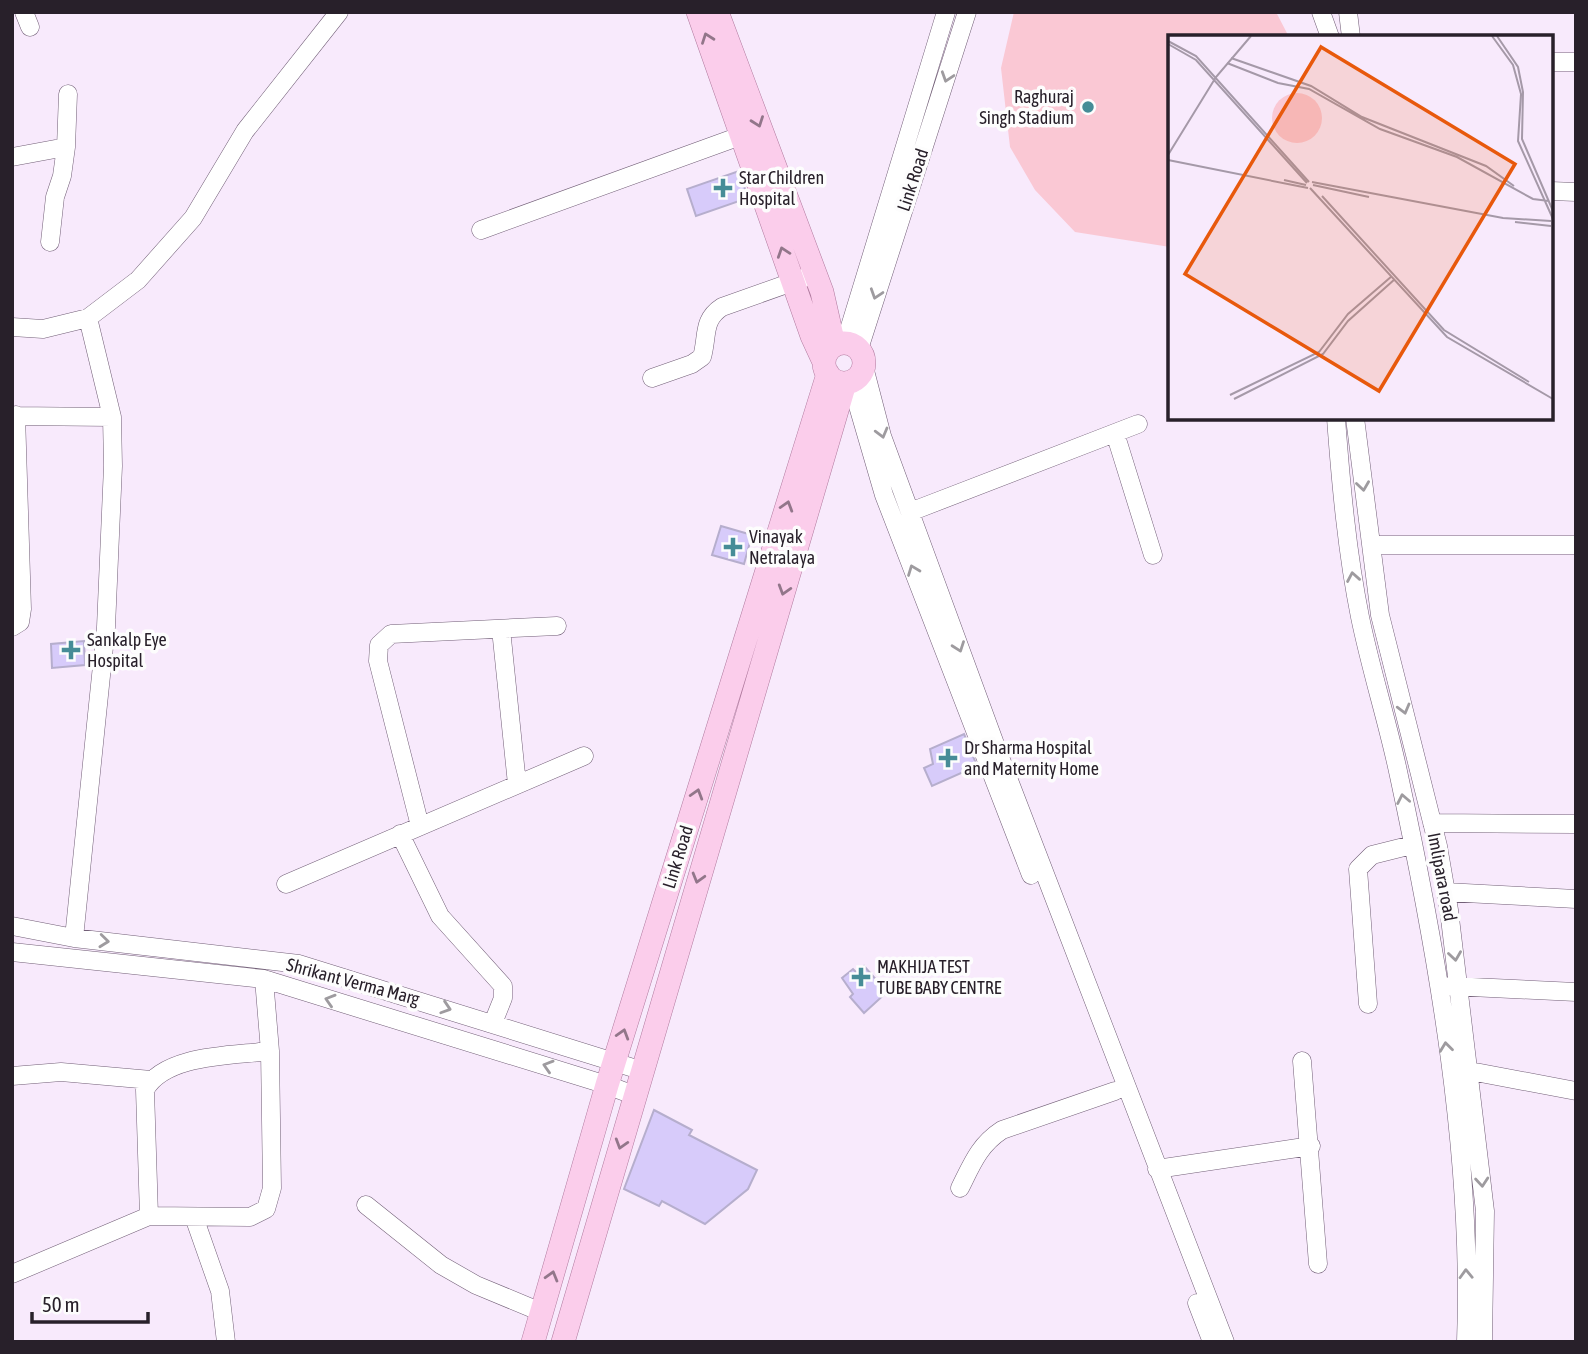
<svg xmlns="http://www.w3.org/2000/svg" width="1588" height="1354" viewBox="0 0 1588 1354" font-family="'Asap Condensed',sans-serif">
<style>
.garden{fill:#fac8d4}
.building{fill:#d7cbfa;stroke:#b6aecd;stroke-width:2}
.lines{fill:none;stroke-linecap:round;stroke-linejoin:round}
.minor-casing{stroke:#725f77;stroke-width:19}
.major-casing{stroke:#b07a9e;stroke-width:24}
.minor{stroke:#fff;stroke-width:18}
.major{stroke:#fbcdeb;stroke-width:23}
.oneway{stroke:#92768a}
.oneway2{stroke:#9e9b9f}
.poi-dot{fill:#468c97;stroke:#fdfdfd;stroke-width:2.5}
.labels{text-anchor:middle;stroke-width:7;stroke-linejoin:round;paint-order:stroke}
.poi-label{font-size:18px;fill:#28202a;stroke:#fdfdfd;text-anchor:start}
.street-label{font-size:18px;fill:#28202a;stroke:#fdfdfd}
.inset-road{fill:none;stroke:#a599a8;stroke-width:2}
.view{fill:#e8590c;fill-opacity:0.15;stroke:#e8590c;stroke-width:3.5}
.inset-edge{fill:none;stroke:#28202a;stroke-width:3.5}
</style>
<rect width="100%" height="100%" fill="#f8eafc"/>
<path class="garden" d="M 1014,12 L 1276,12 L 1289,37 L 1170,37 L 1170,247 L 1075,232 L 1035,190 L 1010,147 L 1001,68 Z"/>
<path class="building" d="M 739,171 L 748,198 L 696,216 L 687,189 Z
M 721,526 L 752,535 L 744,564 L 712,555 Z
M 84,641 L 85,665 L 52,668 L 51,644 Z
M 964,734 L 977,766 L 932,786 L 924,768 L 933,764 L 930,749 Z
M 864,966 L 887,992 L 864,1013 L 850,997 L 853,994 L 842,978 L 853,969 L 857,973 Z
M 654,1110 L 692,1130 L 689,1135 L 757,1170 L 748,1189 L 705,1224 L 662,1201 L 659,1206 L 624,1189 Z"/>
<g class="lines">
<defs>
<path id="minor" d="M 24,12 L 30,27
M 1321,12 L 1330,37
M 1348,12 L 1351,37
M 1551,62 L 1576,62
M 12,157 L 66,147 L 68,94
M 1551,191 L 1576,192
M 481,230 L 743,135
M 50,242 L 55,197 L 62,176 L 66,147
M 12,327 L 43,329 L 88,318 L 138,280 L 193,218 L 245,131 L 339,12
M 845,343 L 946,12
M 859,349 L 967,12
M 864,367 L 882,436 L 998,752 L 1225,1342
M 652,378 L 692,364 L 702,357 C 708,336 702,320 722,307 L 815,274
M 851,382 L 884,495 L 1031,875
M 12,416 L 112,417
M 1336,418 C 1341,485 1347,552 1360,617 C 1371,671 1388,723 1399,776 C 1438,957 1473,1157 1466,1342
M 1355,418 L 1380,615 L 1438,846 L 1449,910 L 1485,1211 L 1483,1342
M 1115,433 L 1153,555
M 910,512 L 1138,424
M 1371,545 L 1576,545
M 12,627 L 20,622 L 22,609 L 16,415
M 501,629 L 517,784
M 1432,823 L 1576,824
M 420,826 L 378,661 L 379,645 L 391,634 L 557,626
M 400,834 L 440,916 L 503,986 L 503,998 L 493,1023
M 286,884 L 584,756
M 1446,892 L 1576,899
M 12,926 L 74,938 L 299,964 L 643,1071
M 74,938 L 106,627 L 113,466 L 112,417 L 88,318
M 12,952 L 264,979 L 607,1085 L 636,1096
M 1450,986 L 1576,992
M 1368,1004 L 1358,869 L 1372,855 L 1412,845
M 1302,1061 L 1318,1264
M 1470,1071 L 1576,1091
M 12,1076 L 61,1072 L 151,1080
M 1157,1169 L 1311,1146
M 960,1188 C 972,1164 979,1145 1002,1130 L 1115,1091
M 366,1205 L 441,1265 L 476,1285 L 541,1312
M 149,1216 L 145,1090 C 165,1054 232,1056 270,1051
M 194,1217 L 220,1291 L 226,1342
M 12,1274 L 149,1216 L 250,1217 L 266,1209 L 272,1188 L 270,1051 L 264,979
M 1197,1303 L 1212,1342"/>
<path id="major" d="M 698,12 L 812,336 L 824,362
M 717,12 L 822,292 L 834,345
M824 363a20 20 0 1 1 40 0a20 20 0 1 1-40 0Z
M 533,1342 L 607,1085 L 828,374
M 563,1342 L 845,383"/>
</defs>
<use href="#minor" class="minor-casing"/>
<use href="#major" class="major-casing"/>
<use href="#minor" class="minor"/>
<use href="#major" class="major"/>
</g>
<defs><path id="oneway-chevron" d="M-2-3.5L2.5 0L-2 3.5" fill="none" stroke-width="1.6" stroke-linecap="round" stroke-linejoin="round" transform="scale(1.75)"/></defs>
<g class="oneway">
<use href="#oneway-chevron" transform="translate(707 38) rotate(-110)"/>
<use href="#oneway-chevron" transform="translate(758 122) rotate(70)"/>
<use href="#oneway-chevron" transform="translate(783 252) rotate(-109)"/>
<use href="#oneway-chevron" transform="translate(787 506) rotate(-73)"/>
<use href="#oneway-chevron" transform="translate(784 590) rotate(107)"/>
<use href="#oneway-chevron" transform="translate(697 794) rotate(-73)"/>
<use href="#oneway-chevron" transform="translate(698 878) rotate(106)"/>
<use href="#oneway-chevron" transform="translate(623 1034) rotate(-73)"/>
<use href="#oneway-chevron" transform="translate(621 1144) rotate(107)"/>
<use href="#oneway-chevron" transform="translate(552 1276) rotate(-74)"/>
</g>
<g class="oneway2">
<use href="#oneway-chevron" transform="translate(947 77) rotate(108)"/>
<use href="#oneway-chevron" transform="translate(876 294) rotate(108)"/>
<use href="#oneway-chevron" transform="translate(882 433) rotate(75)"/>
<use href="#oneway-chevron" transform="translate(1363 486) rotate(82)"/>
<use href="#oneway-chevron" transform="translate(913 570) rotate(-111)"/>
<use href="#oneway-chevron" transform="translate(1353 577) rotate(-100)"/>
<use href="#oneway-chevron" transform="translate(959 647) rotate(70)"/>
<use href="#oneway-chevron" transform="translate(1404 709) rotate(75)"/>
<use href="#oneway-chevron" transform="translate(1403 799) rotate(-101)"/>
<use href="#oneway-chevron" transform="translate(104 941) rotate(6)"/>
<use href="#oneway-chevron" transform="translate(1455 956) rotate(82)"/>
<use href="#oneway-chevron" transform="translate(330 1000) rotate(-163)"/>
<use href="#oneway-chevron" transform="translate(446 1008) rotate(18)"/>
<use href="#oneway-chevron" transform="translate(1446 1047) rotate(-97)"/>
<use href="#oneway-chevron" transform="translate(548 1066) rotate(-163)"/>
<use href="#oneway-chevron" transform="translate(1482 1182) rotate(85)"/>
<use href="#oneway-chevron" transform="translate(1466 1274) rotate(-92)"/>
</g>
<g class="poi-dot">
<circle cx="1088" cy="107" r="7"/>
<path d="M719.5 177.5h7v7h7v7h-7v7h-7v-7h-7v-7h7z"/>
<path d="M729.5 536.5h7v7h7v7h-7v7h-7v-7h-7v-7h7z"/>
<path d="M67.5 639.5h7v7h7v7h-7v7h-7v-7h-7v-7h7z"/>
<path d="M944.5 747.5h7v7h7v7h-7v7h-7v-7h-7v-7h7z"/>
<path d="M857.5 966.5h7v7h7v7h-7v7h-7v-7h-7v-7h7z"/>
</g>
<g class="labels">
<g class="poi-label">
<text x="1074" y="103" text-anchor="end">Raghuraj<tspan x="1074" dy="21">Singh Stadium</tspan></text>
<text x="739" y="184">Star Children<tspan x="739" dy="21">Hospital</tspan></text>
<text x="749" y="543">Vinayak<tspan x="749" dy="21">Netralaya</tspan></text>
<text x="87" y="646">Sankalp Eye<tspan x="87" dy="21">Hospital</tspan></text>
<text x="964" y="754">Dr Sharma Hospital<tspan x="964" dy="21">and Maternity Home</tspan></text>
<text x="877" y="973">MAKHIJA TEST<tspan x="877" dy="21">TUBE BABY CENTRE</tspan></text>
</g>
<g class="street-label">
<text transform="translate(913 180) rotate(-72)" y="6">Link Road</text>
<text transform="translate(678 857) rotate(-73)" y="6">Link Road</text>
<text transform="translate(1442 877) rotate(79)" y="6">Imlipara road</text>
<text transform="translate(353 982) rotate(15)" y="6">Shrikant Verma Marg</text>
</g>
</g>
<g transform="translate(1168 35)">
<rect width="385" height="385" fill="#f8eafc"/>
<path d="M104 83a25 25 0 1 1 50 0a25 25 0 1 1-50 0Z" fill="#fac8d4"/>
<path class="inset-road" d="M 324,1 L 345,30 L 353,59 L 350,106 L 385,184M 329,1 L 350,32 L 355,57 L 354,104 L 385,176M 0,6 L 28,21 L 141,147M 0,9 L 28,25 L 139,148M 63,23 L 143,51 L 194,82 L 318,131 L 346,151M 59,28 L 110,48 L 141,54 L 212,94 L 289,122 L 365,164 L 381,166M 0,120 L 48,42 L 83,1M 0,125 L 140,153M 116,145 L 138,150M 144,147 L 335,183 L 383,186M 145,150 L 201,162M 142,153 L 279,302 L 385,364M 154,161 L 276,295 L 361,347M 347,187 L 383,191M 62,360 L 151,317 L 180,279 L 224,241M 66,364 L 155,319 L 180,286 L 227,244"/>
<path class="view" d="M 153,12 L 347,129 L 211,356 L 17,239 Z"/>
<rect width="385" height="385" class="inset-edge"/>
</g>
<rect width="1588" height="1354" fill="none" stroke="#28202a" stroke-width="28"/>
<path d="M32 1312v10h116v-10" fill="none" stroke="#28202a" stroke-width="3.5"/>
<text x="42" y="1312" font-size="21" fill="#28202a" stroke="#fdfdfd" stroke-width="5" paint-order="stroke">50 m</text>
</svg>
